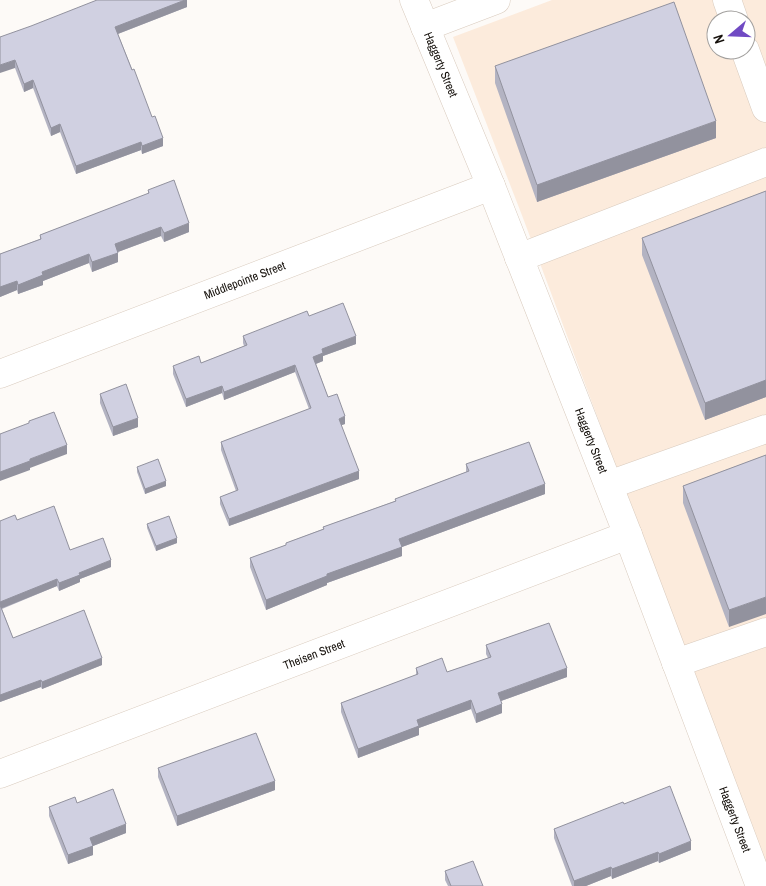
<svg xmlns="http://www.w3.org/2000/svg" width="766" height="886" viewBox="0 0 766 886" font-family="'Archivo Narrow',sans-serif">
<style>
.built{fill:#fcebdc;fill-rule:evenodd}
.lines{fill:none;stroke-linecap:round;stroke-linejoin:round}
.minor-casing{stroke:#d9cbbe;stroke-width:29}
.minor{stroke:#fff;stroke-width:28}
.wall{fill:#b3b3c2}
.shaded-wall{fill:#92929e}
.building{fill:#d0d0e1;stroke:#92929e}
.labels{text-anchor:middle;stroke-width:4;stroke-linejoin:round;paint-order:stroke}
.street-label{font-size:12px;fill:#15100b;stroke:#fff}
</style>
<rect width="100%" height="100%" fill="#fdfaf7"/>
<path class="built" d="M 552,0 L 766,0 L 766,868 L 523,218 L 453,37 ZM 716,20 L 746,20 L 746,50 L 716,50 Z"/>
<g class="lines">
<defs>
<g id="minor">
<path id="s1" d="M 414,0 L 491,186 L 628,535 L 760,886"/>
<path d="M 727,0 L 734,20"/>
<path d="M 425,27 L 496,0"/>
<path d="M 745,50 L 766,108"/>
<path d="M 519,258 L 766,162"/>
<path id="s2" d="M 0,374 L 491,186"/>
<path d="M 609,485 L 766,429"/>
<path d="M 676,663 L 766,632"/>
<path id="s3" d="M 0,774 L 628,535"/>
</g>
</defs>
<use href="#minor" class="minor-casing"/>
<use href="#minor" class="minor"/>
</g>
<path class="wall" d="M 187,0 L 187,7 L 118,34 L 163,146 L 142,154 L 141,150 L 76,174 L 60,132 L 51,136 L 33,88 L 24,92 L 15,68 L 0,37 Z
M 495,66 L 716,138 L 537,202 L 495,83 Z
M 148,190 L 189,232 L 164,242 L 161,236 L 118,252 L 118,262 L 92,272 L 89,263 L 43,281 L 43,285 L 18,294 L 17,290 L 0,297 L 0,254 L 40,239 L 40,235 L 148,194 Z
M 766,191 L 766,397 L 705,420 L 642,255 L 642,238 Z
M 309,316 L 356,344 L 323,356 L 323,361 L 316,364 L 328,397 L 345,424 L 341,425 L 359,479 L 229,526 L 220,504 L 220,497 L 236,491 L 221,450 L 221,442 L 309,409 L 295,372 L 224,400 L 222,393 L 186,407 L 173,374 L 173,366 L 201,363 L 244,346 L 243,343 L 243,336 Z
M 100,394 L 138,427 L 113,436 L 100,403 Z
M 766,455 L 729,627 L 683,503 L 683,486 Z
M 466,464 L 545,494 L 402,547 L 402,556 L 327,583 L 327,585 L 266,610 L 250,567 L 250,558 L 286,545 L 286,543 L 323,529 L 323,527 L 395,501 L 395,499 L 466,472 Z
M 137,467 L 166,486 L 145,494 L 137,472 Z
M 17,520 L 70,550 L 111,567 L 80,579 L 80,582 L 59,591 L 57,586 L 2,609 L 13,638 L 102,665 L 42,689 L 41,687 L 0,702 L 0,521 Z
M 147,524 L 177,543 L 156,551 L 147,528 Z
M 486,645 L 567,677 L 501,701 L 502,713 L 476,723 L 471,709 L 419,728 L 419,735 L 358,758 L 341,712 L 341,703 L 416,675 L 416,668 L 447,672 L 488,658 L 486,654 Z
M 158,768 L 275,790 L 177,826 L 158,777 Z
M 77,803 L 126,833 L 93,846 L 93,855 L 68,864 L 49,816 L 49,807 Z
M 624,804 L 691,850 L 659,863 L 658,861 L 612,879 L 611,876 L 586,886 L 572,886 L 554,838 L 554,829 Z
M 445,871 L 483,886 L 448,886 L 445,880 Z"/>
<path class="shaded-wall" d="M 185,0 L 187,0 L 187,7 L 115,35 L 115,27 Z
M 15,60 L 15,68 L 0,73 L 0,65 Z
M 33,80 L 33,88 L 24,92 L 24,84 Z
M 716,121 L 716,138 L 537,202 L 537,185 Z
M 60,124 L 60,132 L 51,136 L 51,128 Z
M 163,138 L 163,146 L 142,154 L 142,146 Z
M 141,142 L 141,150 L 76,174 L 76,166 Z
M 189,223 L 189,232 L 164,242 L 164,233 Z
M 161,227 L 161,236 L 115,253 L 115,244 Z
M 118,253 L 118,262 L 92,272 L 92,262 Z
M 89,254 L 89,263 L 43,281 L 43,285 L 18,294 L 18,285 L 42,272 Z
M 17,281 L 17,290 L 0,297 L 0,287 Z
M 356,336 L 356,344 L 323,356 L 323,361 L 313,365 L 313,357 L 322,349 Z
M 295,365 L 295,372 L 224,400 L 224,392 Z
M 766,380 L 766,397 L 705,420 L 705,403 Z
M 222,386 L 222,393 L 186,407 L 186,399 Z
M 345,416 L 345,424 L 339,426 L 339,419 Z
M 138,418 L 138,427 L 113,436 L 113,427 Z
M 67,445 L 67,454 L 30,468 L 30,470 L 0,481 L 0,472 L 30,459 Z
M 359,471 L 359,479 L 229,526 L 229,519 Z
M 166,481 L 166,486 L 145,494 L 145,489 Z
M 545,484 L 545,494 L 402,547 L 402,556 L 327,583 L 327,585 L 266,610 L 266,600 L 327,574 L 399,539 Z
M 177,538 L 177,543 L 156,551 L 156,546 Z
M 111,560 L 111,567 L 80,579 L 80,582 L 59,591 L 59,583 L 79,573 Z
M 57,579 L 57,586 L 0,609 L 0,602 Z
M 766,597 L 766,614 L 729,627 L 729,610 Z
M 102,658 L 102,665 L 42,689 L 42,682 Z
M 567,668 L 567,677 L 498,702 L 498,693 Z
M 41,680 L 41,687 L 0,702 L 0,695 Z
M 471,700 L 471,709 L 419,728 L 419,735 L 358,758 L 358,749 L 417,720 Z
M 502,704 L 502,713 L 476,723 L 476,714 Z
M 275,781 L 275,790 L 177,826 L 177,816 Z
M 126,824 L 126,833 L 93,846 L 93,855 L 68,864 L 68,855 L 90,838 Z
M 691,841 L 691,850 L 659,863 L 659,854 Z
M 658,852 L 658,861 L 612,879 L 612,869 Z
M 611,867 L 611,876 L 586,886 L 574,886 L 574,881 Z"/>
<path class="building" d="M 97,0 L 185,0 L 115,27 L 132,70 L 134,69 L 152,117 L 155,116 L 163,138 L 142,146 L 141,142 L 76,166 L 60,124 L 51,128 L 33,80 L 24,84 L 15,60 L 0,65 L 0,37 L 31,26 Z
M 674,2 L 716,121 L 537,185 L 495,66 Z
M 174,180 L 189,223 L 164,233 L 161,227 L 115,244 L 118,253 L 92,262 L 89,254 L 42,272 L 43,275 L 18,285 L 17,281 L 0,287 L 0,254 L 41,239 L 40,235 L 149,193 L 148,190 Z
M 766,191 L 766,380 L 705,403 L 642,238 Z
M 343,303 L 356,336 L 322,349 L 323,353 L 313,357 L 328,397 L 337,394 L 345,416 L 339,419 L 359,471 L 229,519 L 220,497 L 238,490 L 221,442 L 311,408 L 295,365 L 224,392 L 222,386 L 186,399 L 173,366 L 199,356 L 201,363 L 247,345 L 243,336 L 307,311 L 309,316 Z
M 126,384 L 138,418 L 113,427 L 100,394 Z
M 54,412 L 67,445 L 30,459 L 30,461 L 0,472 L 0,434 L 29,423 L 29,421 Z
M 529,442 L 545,484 L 399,539 L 402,547 L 327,574 L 327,576 L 266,600 L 250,558 L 286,545 L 286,543 L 324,529 L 323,527 L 396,501 L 395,499 L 469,471 L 466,464 Z
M 766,455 L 766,597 L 729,610 L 683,486 Z
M 158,459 L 166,481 L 145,489 L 137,467 Z
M 54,506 L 70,550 L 103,538 L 111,560 L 79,573 L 80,575 L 59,583 L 57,579 L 0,602 L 0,521 L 15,515 L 17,520 Z
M 169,516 L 177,538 L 156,546 L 147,524 Z
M 0,605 L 13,638 L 84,610 L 102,658 L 42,682 L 41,680 L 0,695 Z
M 549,623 L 567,668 L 498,693 L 502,704 L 476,714 L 471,700 L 417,720 L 419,726 L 358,749 L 341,703 L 418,674 L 416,668 L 442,658 L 447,672 L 491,657 L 486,645 Z
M 256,733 L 275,781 L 177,816 L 158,768 Z
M 670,786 L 691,841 L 659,854 L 658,852 L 612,869 L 611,867 L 574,881 L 554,829 L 623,802 L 624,804 Z
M 113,789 L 126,824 L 90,838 L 93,846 L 68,855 L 49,807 L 75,797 L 77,803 Z
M 473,861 L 483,886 L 451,886 L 445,871 Z"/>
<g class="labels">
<g class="street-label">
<text dy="4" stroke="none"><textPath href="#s1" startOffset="70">Haggerty Street</textPath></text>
<text dy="4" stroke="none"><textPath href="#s2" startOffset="262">Middlepointe Street</textPath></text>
<text dy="4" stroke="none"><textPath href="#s1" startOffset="475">Haggerty Street</textPath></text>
<text dy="4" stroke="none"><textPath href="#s3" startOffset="336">Theisen Street</textPath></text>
<text dy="4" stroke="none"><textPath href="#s1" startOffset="880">Haggerty Street</textPath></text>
</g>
</g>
<g transform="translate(731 35) rotate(251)"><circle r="24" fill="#ffffff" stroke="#a19f9d"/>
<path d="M0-4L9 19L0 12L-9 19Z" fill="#704ac3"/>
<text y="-8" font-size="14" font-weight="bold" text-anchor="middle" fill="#15100b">N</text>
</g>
</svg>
